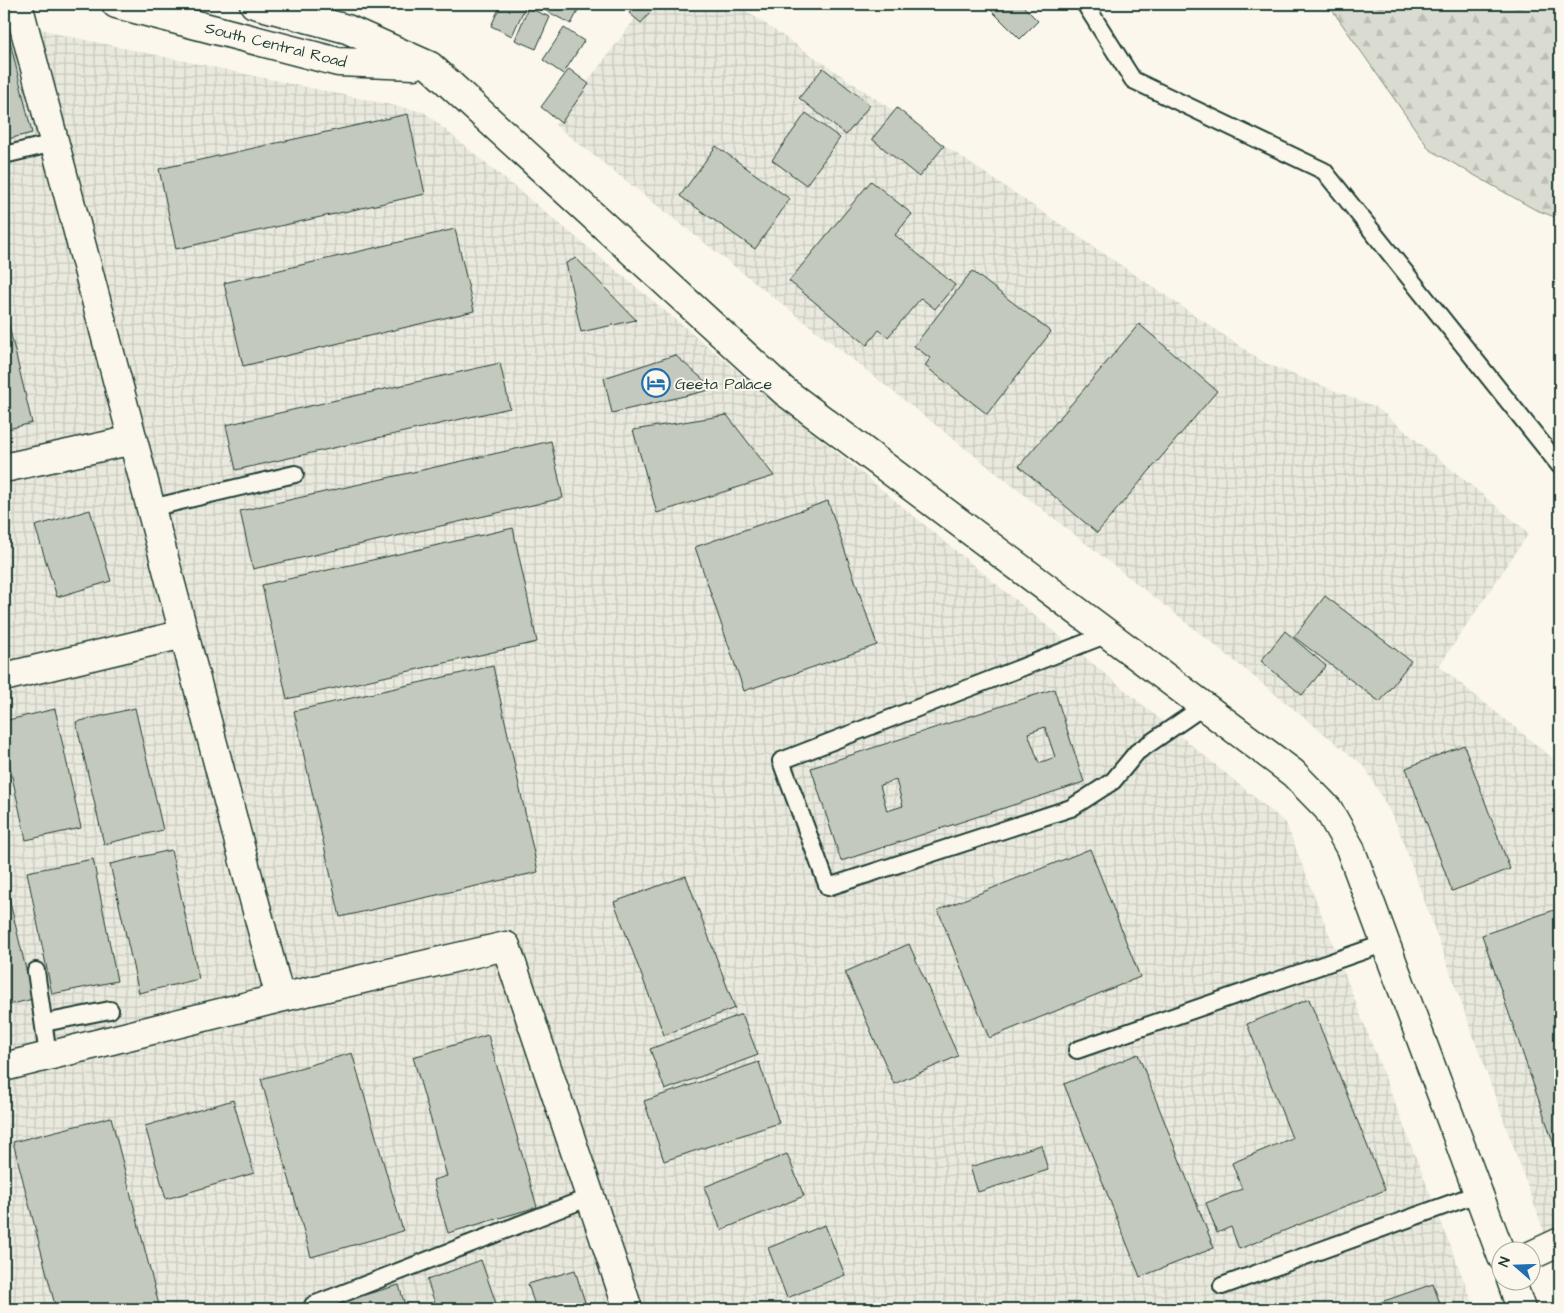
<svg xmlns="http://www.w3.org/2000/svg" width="1564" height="1313" viewBox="0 0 1564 1313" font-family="'Architects Daughter',sans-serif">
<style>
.industrial{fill:url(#industrial-grid)}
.forest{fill:url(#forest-firs);stroke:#7d8c82}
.building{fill:#c4c9be;stroke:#1f3d34;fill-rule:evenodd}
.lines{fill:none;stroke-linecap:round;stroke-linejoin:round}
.service-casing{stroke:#1f3d34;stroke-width:20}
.minor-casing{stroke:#1f3d34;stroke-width:31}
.tertiary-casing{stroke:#1f3d34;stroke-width:31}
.service{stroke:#fbf7ec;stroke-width:16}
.minor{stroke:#fbf7ec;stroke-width:28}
.tertiary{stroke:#fbf7ec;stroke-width:28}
.labels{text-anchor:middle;stroke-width:4;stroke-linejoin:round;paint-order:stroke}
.street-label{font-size:16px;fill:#1f3d34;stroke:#fbf7ec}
.poi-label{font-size:16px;fill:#1f3d34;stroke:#fbf7ec;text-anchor:start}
</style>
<defs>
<pattern id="industrial-grid" width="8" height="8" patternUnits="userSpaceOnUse" patternTransform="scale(1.25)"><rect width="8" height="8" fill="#eae9de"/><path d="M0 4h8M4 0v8" fill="none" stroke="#c8c9bf"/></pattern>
<pattern id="forest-firs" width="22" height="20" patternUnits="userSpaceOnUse" patternTransform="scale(1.25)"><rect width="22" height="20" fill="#dbdcd1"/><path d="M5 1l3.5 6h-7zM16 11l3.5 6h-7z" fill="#bcbeb4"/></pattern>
</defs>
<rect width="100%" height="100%" fill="#fbf7ec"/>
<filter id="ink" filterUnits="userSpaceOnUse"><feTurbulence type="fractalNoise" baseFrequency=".02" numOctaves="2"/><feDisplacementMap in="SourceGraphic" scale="10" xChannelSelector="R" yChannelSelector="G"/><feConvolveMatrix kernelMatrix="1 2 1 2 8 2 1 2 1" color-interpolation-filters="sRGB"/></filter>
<g filter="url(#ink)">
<path class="industrial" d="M 646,4 L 736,4 L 1265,363 L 1376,407 L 1529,533 L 1439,666 L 1560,764 L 1560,1276 L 1397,825 L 1365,767 L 1221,650 L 555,125 Z
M 4,17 L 58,34 L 424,112 L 1286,823 L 1475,1309 L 4,1309 Z"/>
<path class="forest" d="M 1328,4 L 1560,4 L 1560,219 L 1534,209 L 1430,150 Z"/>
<path class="building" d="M 501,4 L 517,4 L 525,7 L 512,36 L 491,26 Z
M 533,4 L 564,4 L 578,11 L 571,24 Z
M 637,4 L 658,4 L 641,23 L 629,13 Z
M 985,4 L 1021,4 L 1038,21 L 1020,39 Z
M 528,8 L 550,17 L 536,49 L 515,40 Z
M 4,25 L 6,25 L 32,133 L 4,140 Z
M 564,28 L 584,41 L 563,74 L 543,60 Z
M 823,68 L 870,105 L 846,135 L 799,98 Z
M 569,69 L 589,84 L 561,123 L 541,107 Z
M 897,108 L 944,146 L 919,177 L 872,139 Z
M 806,113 L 840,138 L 806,185 L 772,160 Z
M 408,114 L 425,194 L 176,249 L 159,169 Z
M 716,146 L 790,199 L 755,249 L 680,196 Z
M 871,181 L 912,214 L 895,235 L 955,285 L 935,309 L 921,298 L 888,337 L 879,330 L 867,345 L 789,281 Z
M 455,229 L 474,311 L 243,366 L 224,283 Z
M 576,258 L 636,320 L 581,332 L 566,263 Z
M 972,271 L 1051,332 L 987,414 L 925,366 L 930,358 L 914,346 Z
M 4,305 L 32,423 L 4,430 Z
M 1139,324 L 1217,391 L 1097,533 L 1019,466 Z
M 675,355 L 714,389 L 612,413 L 604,378 Z
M 500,363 L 510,408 L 236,470 L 226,425 Z
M 727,415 L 774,476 L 657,513 L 633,430 Z
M 551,441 L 563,498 L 253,569 L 240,511 Z
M 828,501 L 877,645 L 744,691 L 695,547 Z
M 90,510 L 111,581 L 57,597 L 35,526 Z
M 513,528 L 537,642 L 287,699 L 262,585 Z
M 1325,596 L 1411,661 L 1380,702 L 1294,637 Z
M 1285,631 L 1326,666 L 1302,695 L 1261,661 Z
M 493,666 L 538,872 L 340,917 L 294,711 Z
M 1054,689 L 1084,782 L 841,861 L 811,768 ZM 1045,727 L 1055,757 L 1039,763 L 1028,733 ZM 896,780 L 903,806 L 887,811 L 880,785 Z
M 135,708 L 163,830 L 104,844 L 76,722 Z
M 55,709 L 81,828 L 26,840 L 4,740 L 4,721 Z
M 1464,745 L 1510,869 L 1452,891 L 1406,768 Z
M 1090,849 L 1140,977 L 989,1038 L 938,910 Z
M 171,850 L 199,979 L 139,993 L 110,864 Z
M 93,859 L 117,981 L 52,994 L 27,872 Z
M 686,876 L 735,1008 L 664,1035 L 614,902 Z
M 4,877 L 33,999 L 4,1006 Z
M 1560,908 L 1560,1162 L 1482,935 Z
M 909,944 L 958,1056 L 894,1084 L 845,972 Z
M 1309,999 L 1385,1190 L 1239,1249 L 1231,1227 L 1217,1233 L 1206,1203 L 1242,1189 L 1232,1163 L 1292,1138 L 1247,1024 Z
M 742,1014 L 758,1055 L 665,1090 L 650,1049 Z
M 488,1035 L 537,1207 L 448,1233 L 433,1180 L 447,1176 L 413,1057 Z
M 352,1053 L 403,1231 L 311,1257 L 261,1079 Z
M 1138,1054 L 1214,1248 L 1140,1277 L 1064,1084 Z
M 759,1062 L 779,1123 L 664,1161 L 644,1101 Z
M 233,1100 L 254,1173 L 166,1199 L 145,1126 Z
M 111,1117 L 160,1309 L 56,1309 L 13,1142 Z
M 1041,1145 L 1048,1170 L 978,1192 L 970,1167 Z
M 787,1154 L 804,1196 L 721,1230 L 704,1187 Z
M 825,1225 L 845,1275 L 787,1298 L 768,1248 Z
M 481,1260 L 498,1309 L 437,1309 L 427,1280 Z
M 575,1270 L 587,1309 L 536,1309 L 528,1284 Z
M 1433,1284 L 1442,1309 L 1361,1309 Z
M 399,1285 L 406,1309 L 346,1309 L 343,1301 Z"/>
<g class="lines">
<defs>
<path id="service" d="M 1085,4 L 1133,80 L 1324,171 L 1560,466
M 4,155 L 54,143
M 151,508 L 295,474
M 1108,634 L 781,761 L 828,887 L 1071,808 L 1113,781 L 1137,752 L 1204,706
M 36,971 L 48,1055
M 44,1023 L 110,1010
M 1077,1050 L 1386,943
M 1222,1286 L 1477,1194
M 313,1305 L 590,1197"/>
<path id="minor" d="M 18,4 L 280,998
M 4,468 L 133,440
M 4,677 L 184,634
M 4,1067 L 280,998 L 506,946 L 628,1309
M 1532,1255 L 1560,1242"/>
<path id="tertiary" d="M 116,4 L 338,62 L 414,65
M 254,4 L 347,29 L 430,66 L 784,391 L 1293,773 L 1328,809 L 1350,848 L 1502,1257
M 1511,1280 L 1521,1309"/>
</defs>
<use href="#service" class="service-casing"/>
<use href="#minor" class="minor-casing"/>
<use href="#tertiary" class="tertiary-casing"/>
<use href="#service" class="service"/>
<use href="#minor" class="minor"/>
<use href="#tertiary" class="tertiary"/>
</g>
</g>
<defs>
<symbol id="hotel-ring" viewBox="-11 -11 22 22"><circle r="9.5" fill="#fbf7ec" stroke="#1f6fb2" stroke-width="1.5"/><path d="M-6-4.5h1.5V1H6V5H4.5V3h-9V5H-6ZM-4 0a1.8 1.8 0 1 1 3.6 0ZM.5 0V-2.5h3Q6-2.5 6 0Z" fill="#1f6fb2"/></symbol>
</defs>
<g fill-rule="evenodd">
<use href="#hotel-ring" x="640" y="367" width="32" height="32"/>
</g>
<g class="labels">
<g class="street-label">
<text transform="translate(276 44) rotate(14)" y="6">South Central Road</text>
</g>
<g class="poi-label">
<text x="675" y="389">Geeta Palace</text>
</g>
</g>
<rect width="1564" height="1313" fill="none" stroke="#fbf7ec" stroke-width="20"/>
<rect x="10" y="10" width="1544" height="1293" fill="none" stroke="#1f3d34" stroke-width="2" filter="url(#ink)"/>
<g transform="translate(1516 1266) rotate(290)"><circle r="24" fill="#fbf7ec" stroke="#a3ada2"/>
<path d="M0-4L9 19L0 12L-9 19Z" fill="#1f6fb2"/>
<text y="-8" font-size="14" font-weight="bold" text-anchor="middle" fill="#1f3d34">N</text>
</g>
</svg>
